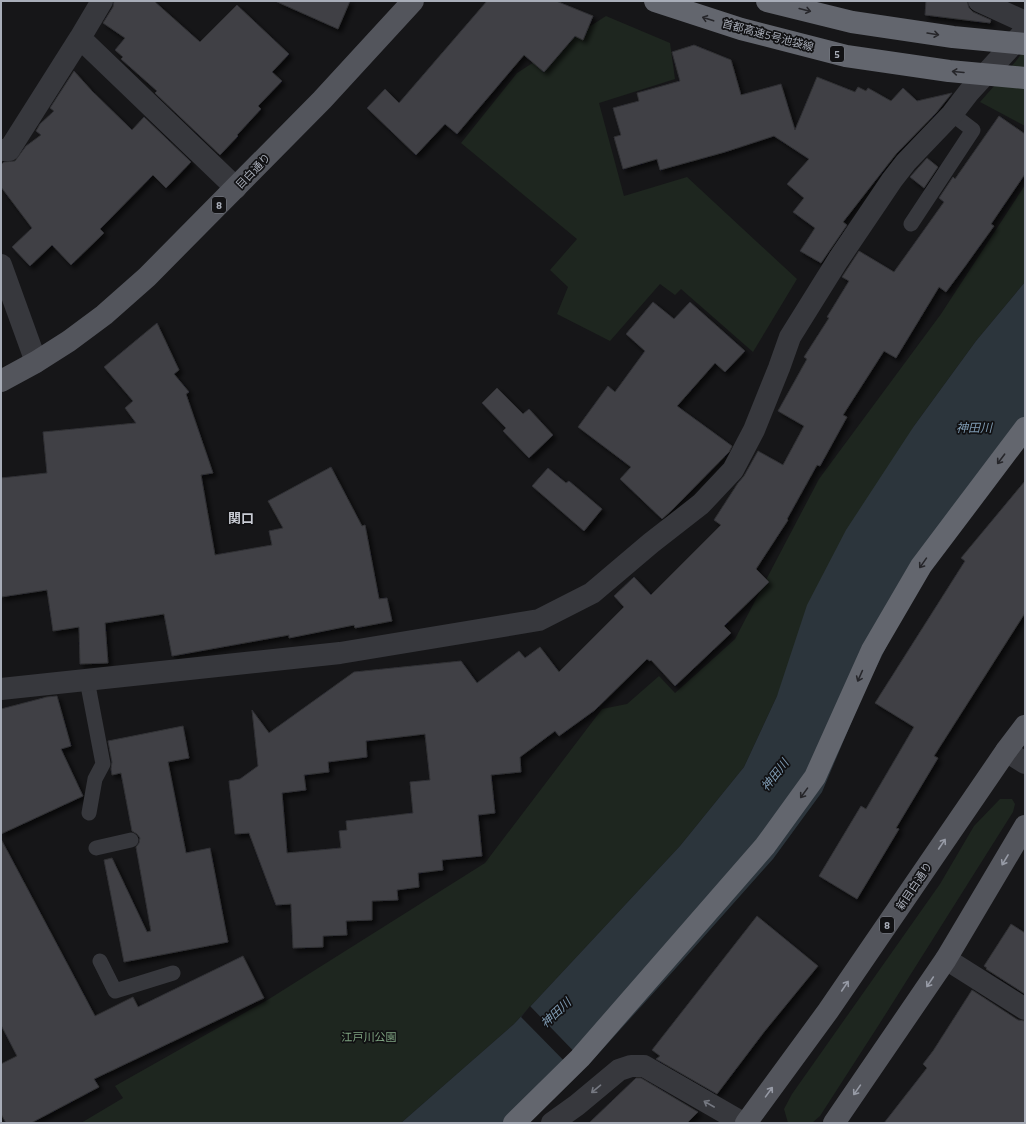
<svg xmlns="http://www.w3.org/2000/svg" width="1026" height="1124" viewBox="0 0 1026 1124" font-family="'Titillium Web','Noto Sans JP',sans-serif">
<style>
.green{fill:#1e261f}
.water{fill:#2c353c}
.pier{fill:#161618}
.building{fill:#404145;stroke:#303034;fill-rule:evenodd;filter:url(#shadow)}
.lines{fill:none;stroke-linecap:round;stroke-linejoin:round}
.service{stroke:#37383d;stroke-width:15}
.minor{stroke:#37383d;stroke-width:22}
.primary{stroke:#53555c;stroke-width:22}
.motorway{stroke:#63666e;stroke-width:22}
.motorway-bridge{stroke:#63666e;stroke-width:22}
.oneway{stroke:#26262a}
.oneway2{stroke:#979ba6}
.oneway3{stroke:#757881}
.labels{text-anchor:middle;stroke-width:3.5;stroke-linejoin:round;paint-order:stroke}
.shield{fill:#111113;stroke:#7b7e86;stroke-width:1}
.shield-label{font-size:10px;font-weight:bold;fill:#a8adb8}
.street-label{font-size:11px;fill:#a8adb8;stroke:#111113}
.park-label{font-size:11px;fill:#7fa381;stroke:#111113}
.water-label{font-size:12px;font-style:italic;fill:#7f9bb3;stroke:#111113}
.quarter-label{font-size:13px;font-weight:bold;fill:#c9ccd4;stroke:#111113}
</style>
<defs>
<filter id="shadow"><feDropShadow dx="3.5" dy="3.5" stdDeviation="2" flood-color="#0009"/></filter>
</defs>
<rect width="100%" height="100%" fill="#161618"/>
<path class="green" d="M 606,16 L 670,43 L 675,79 L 599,103 L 624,196 L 687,177 L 797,279 L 753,352 L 681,289 L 675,295 L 660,284 L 610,341 L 557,314 L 568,287 L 550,270 L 577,239 L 461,143 L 517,73 Z
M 1025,49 L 1025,126 L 980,102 L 1016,61 Z
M 1025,185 L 1025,282 L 976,341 L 914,426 L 777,696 L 744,767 L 680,846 L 514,1024 L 401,1123 L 81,1123 L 123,1098 L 115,1086 L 269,999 L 485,863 L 602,709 L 627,704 L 659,676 L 675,693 L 735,639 L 819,479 L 941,314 Z
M 1000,799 L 1012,799 L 1015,804 L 1013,812 L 880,1023 L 820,1116 L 812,1123 L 788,1123 L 784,1109 L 792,1094 L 940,884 L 974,826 Z"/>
<path class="water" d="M 1025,282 L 1025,445 L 958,529 L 903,613 L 865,690 L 822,792 L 773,859 L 676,968 L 590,1063 L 523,1123 L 401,1123 L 514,1024 L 680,846 L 744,767 L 777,696 L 807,605 L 846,530 L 914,426 L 976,341 Z"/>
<path class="pier" d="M 530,1006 L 587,1065 L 577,1074 L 521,1017 Z"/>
<path class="building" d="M 114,1 L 154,1 L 200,42 L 237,5 L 289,54 L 272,72 L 282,81 L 258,106 L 261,109 L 237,135 L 238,136 L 220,155 L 155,93 L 157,91 L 121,59 L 123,57 L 115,50 L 125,38 L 103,23 L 113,7 Z
M 275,1 L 350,1 L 338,29 Z
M 487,1 L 556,1 L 593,16 L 583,40 L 575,36 L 544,72 L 524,55 L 457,134 L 445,124 L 416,155 L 367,108 L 385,89 L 399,103 Z
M 926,1 L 967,1 L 969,8 L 973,12 L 991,20 L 990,23 L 925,15 Z
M 694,45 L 731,60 L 741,95 L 781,84 L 795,130 L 817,77 L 855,92 L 858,87 L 866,91 L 868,88 L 891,101 L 903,88 L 917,101 L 952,93 L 936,113 L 896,154 L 843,222 L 847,225 L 821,263 L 800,251 L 815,228 L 793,212 L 804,198 L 787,184 L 809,159 L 774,136 L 725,152 L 660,170 L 657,159 L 623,169 L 614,137 L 621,135 L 613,108 L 639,101 L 637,93 L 680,81 L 672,52 Z
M 74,71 L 92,91 L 132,130 L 144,117 L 191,162 L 166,188 L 153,175 L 100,229 L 104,233 L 71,265 L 52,245 L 30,266 L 12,247 L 32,228 L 1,187 L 1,165 L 4,162 L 15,161 L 26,146 L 41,135 L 36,131 L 40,124 L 54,111 L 50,108 Z
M 999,116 L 1025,134 L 1025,174 L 991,224 L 994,226 L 966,265 L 946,292 L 939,287 L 896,358 L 884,351 L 843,415 L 847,417 L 820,466 L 817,465 L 787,519 L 788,520 L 756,569 L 769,582 L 724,626 L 731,633 L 675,686 L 651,660 L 650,661 L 647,659 L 595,710 L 559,736 L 555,731 L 520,757 L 521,772 L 491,775 L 495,813 L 478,815 L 482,856 L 442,860 L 443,870 L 418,873 L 419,887 L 397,890 L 398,900 L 372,901 L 372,920 L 346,921 L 347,935 L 323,936 L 323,947 L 293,948 L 291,904 L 276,905 L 249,833 L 235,834 L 229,781 L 240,779 L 258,766 L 252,710 L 269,733 L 354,672 L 461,661 L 477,683 L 519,651 L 525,658 L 540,647 L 559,672 L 624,607 L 614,596 L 634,577 L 651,595 L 721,525 L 714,520 L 738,483 L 744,476 L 758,451 L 783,465 L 804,426 L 778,411 L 807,359 L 804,357 L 829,318 L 827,317 L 849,281 L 842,277 L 859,251 L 894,272 L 944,202 L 939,198 L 953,177 L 955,179 ZM 425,734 L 430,780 L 410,782 L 413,813 L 346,821 L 347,830 L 339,831 L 341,848 L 287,853 L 282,793 L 306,790 L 304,775 L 329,772 L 328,762 L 367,757 L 366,741 Z
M 927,158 L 938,167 L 924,188 L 910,177 Z
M 653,302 L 674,319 L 690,302 L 745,351 L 725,372 L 715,363 L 677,406 L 732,446 L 729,452 L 672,510 L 662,519 L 620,479 L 631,467 L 578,427 L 608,386 L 615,392 L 645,351 L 626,334 Z
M 157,323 L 179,370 L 174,374 L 189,392 L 186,394 L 213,473 L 201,475 L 215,555 L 272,545 L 269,531 L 283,528 L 268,501 L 331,467 L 362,526 L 365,525 L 379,599 L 387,598 L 392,621 L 355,628 L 354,625 L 289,638 L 289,635 L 172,656 L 164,614 L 105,623 L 108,663 L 80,664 L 79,627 L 53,631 L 47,590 L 1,597 L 1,478 L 47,473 L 43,432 L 136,423 L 125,408 L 133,401 L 104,367 Z
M 497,388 L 523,414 L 529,409 L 553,435 L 529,458 L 503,431 L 506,428 L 482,403 Z
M 548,468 L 566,483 L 569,481 L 602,509 L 584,531 L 532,486 Z
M 1025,481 L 1025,613 L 934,756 L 938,758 L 896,828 L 899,829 L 857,899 L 819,876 L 861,806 L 866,809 L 914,727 L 875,703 L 965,561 L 961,558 Z
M 57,696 L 71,746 L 61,749 L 83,796 L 1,834 L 1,709 L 47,697 Z
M 183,726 L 189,758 L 168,762 L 186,853 L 210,848 L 228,942 L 124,962 L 104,860 L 112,858 L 147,932 L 151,931 L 136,847 L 139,843 L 140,838 L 137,834 L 132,831 L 121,773 L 112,775 L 111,769 L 112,762 L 108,741 Z
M 1,839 L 95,1016 L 133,997 L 138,1007 L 243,956 L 264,998 L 94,1079 L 99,1087 L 31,1123 L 6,1123 L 1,1114 L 1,1064 L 17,1056 L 1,1025 Z
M 757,916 L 818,966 L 764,1032 L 717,1094 L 656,1059 L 660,1056 L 652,1050 Z
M 1011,924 L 1025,933 L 1025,994 L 986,969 L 987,968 L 984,966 Z
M 972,990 L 1018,1020 L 1025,1021 L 1025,1123 L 884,1123 L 927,1068 L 923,1064 L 933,1051 Z
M 636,1078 L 641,1078 L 698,1112 L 687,1123 L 589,1123 Z"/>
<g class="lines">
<path class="service" d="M 911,224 L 973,130 L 952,114
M 87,680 L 103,764 L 95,779 L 89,813
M 96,848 L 131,840
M 100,961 L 115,991 L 173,973"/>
<path class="minor" d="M 979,1 L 1025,22
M 80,38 L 102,1
M 1,150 L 9,150 L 80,38 L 236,188
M 1,265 L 36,362
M 1,689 L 340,653 L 539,620 L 592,593 L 651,543 L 701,504 L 733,470 L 754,430 L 779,368 L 790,337 L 838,260 L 892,180 L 906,162 L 952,114 L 969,92 L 1025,31
M 1006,751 L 1025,763
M 946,959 L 1025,1009
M 552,1123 L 577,1105 L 619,1070 L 631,1066 L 644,1066 L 743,1123"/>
<path class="primary" d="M 1,381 L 36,362 L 69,341 L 104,315 L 147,277 L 322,100 L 413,1
M 746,1123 L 828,1011 L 1006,751 L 1025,726
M 834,1123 L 946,959 L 1025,826"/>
<path class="motorway" d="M 514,1123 L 580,1058 L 765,846 L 815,777 L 872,650 L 921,566 L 1025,428"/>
<path class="motorway-bridge" d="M 655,1 L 741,29 L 846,56 L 949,71 L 1025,78
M 767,1 L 852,22 L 953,37 L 1025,44"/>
</g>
<defs><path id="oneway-shaft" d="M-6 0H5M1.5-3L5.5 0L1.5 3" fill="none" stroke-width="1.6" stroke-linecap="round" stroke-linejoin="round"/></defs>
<g class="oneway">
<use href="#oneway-shaft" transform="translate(805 10) rotate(14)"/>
<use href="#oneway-shaft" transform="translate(708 19) rotate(-162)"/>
<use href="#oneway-shaft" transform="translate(933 34) rotate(9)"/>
<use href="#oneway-shaft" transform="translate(958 72) rotate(-175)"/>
<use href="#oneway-shaft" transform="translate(1001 459) rotate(127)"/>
<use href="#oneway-shaft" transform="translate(923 563) rotate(125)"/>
<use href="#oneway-shaft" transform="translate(860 676) rotate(114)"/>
<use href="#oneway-shaft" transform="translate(804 793) rotate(126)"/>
</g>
<g class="oneway2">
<use href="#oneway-shaft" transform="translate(942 844) rotate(-56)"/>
<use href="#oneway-shaft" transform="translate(1005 860) rotate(121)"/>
<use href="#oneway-shaft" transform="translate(930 982) rotate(124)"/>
<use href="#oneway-shaft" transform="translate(845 986) rotate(-56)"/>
<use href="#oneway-shaft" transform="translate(857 1090) rotate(125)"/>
<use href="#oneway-shaft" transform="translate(769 1092) rotate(-54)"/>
</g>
<g class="oneway3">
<use href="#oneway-shaft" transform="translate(596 1089) rotate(140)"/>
<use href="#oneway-shaft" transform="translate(709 1104) rotate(-150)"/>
</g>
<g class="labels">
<g class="shield">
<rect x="830" y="46" width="14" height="16" rx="3"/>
<rect x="212" y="197" width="14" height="16" rx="3"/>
<rect x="880" y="917" width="14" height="16" rx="3"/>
</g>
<g class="shield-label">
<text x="837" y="58">5</text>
<text x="219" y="209">8</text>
<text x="887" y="929">8</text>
</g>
<g class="street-label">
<text transform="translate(768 35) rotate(15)" y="4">首都高速5号池袋線</text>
<text transform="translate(253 171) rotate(-46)" y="4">目白通り</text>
<text transform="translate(914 886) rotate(-56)" y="4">新目白通り</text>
</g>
<g class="park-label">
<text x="369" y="1041">江戸川公園</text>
</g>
<g class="water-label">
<text x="974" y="432">神田川</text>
<text transform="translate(775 775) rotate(-52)" y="4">神田川</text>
<text transform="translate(556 1013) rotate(-43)" y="4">神田川</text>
</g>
<g class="quarter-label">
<text x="241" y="523">関口</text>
</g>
</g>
<rect width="1026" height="1124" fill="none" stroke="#a8adb8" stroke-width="4"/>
</svg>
